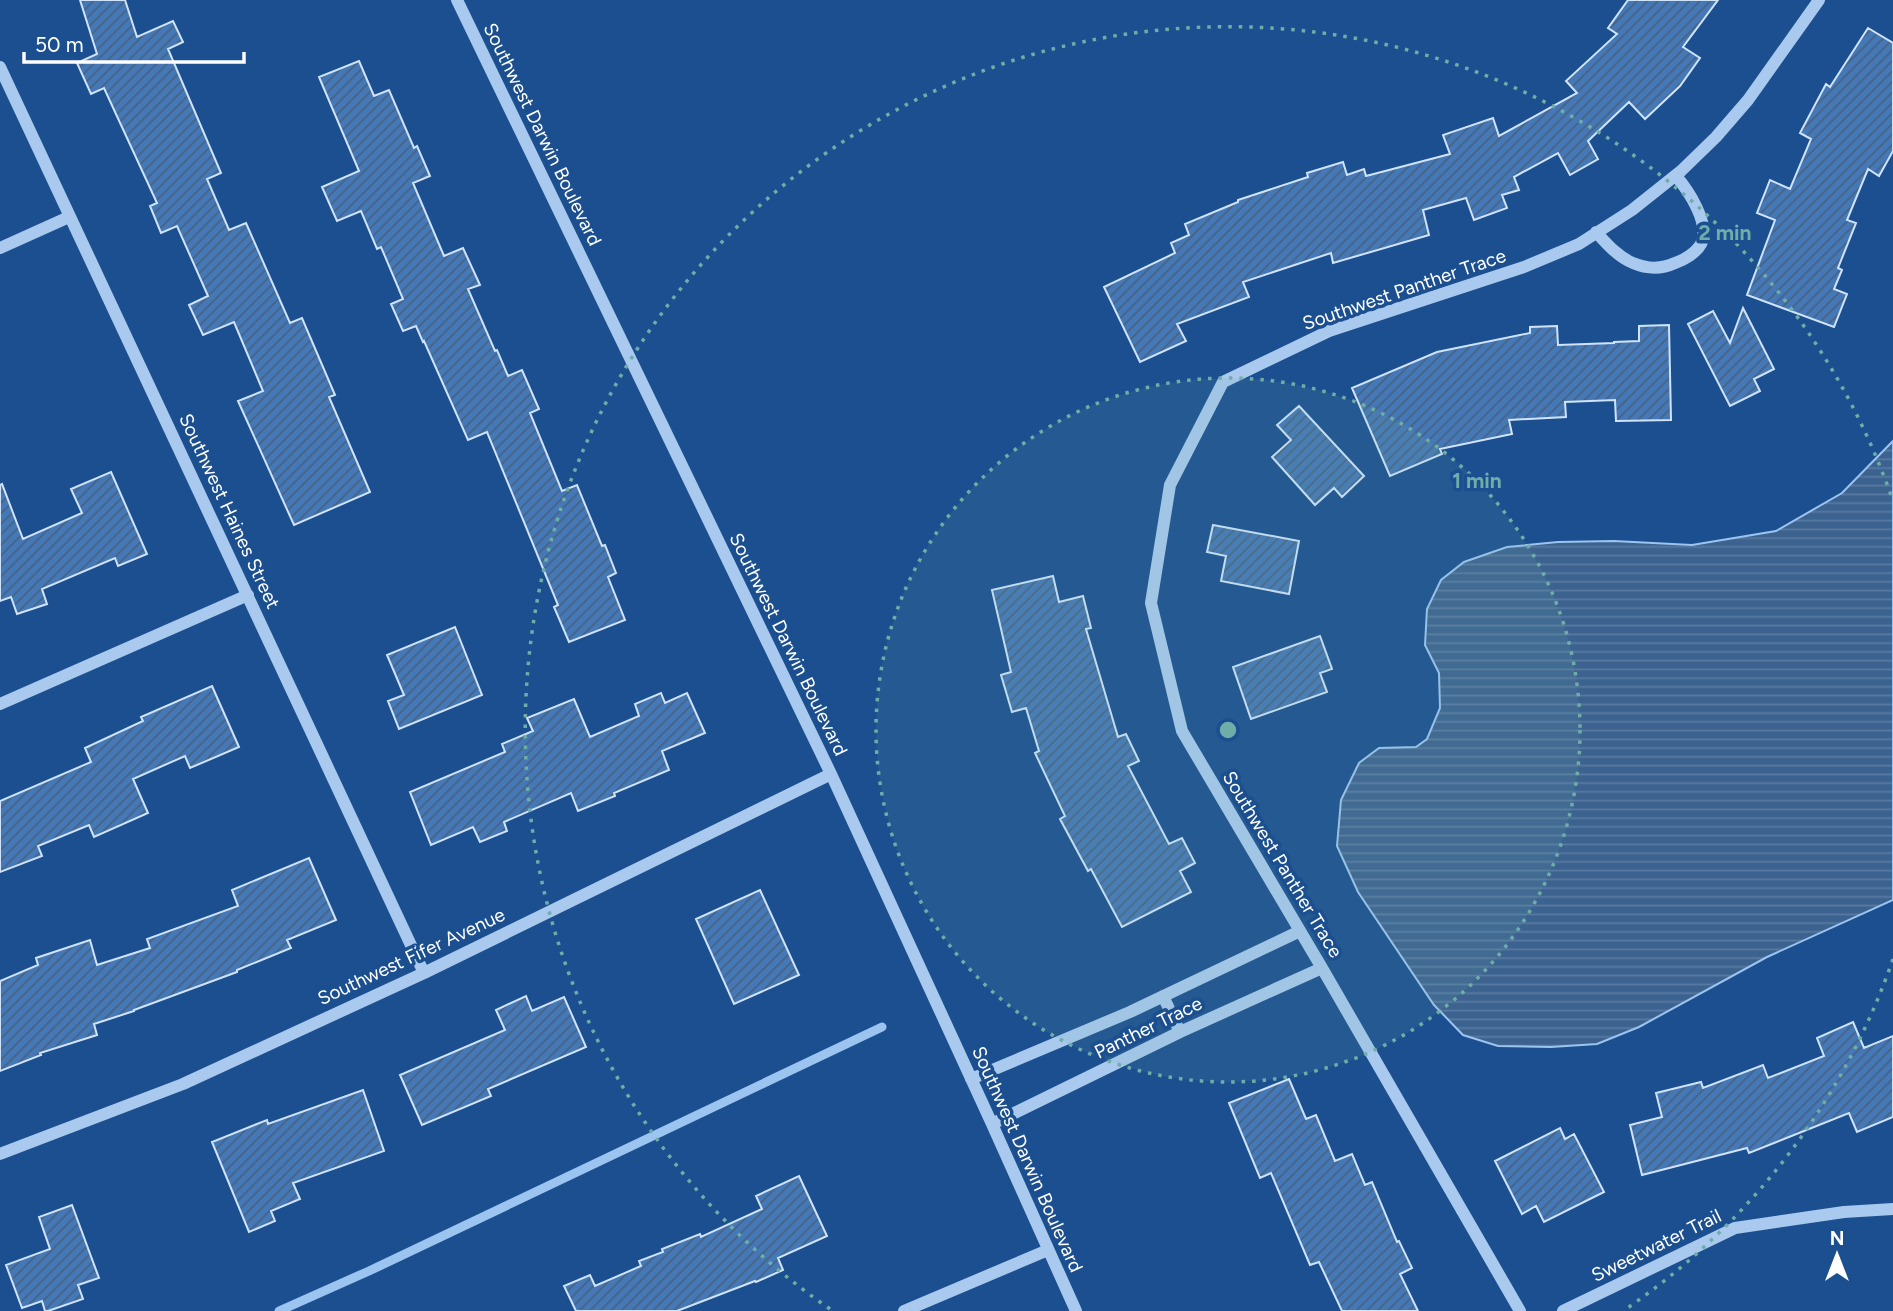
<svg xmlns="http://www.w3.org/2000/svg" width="1893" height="1311" viewBox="0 0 1893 1311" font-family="Figtree,sans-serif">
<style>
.water{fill:url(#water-rules);stroke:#9cc4f0;stroke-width:2}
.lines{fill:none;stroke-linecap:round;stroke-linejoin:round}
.stream{stroke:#9cc4f0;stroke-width:9}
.building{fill:url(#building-hatch);stroke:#cfe3fa;stroke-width:2}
.minor{stroke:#a9c9ee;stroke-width:12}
.ring{fill:none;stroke:#6fada8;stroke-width:3.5;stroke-dasharray:3.5 7}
.labels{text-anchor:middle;stroke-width:7;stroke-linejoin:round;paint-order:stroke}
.street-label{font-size:19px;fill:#fff;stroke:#1b4f8f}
.centre{fill:#6fada8;stroke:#1b4f8f;stroke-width:3.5}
.ring-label{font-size:21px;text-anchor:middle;font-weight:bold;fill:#6fada8;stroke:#1b4f8f;stroke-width:7;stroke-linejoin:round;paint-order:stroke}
</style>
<defs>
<pattern id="water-rules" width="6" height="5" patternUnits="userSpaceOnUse" patternTransform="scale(1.75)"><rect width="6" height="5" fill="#3c6290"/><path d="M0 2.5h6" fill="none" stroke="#597aa1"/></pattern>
<pattern id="building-hatch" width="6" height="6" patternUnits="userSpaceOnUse" patternTransform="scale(1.75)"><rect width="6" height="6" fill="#4478b7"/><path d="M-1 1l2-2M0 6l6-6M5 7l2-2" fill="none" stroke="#486282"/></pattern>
</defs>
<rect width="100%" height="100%" fill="#1b4f8f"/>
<path class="water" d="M 1893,441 L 1893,900 L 1767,957 L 1639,1027 L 1597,1044 L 1551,1047 L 1498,1046 L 1463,1035 L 1434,1005 L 1358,892 L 1337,846 L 1341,800 L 1359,763 L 1379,748 L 1416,747 L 1427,739 L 1440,708 L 1439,673 L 1425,645 L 1427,609 L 1441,580 L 1464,562 L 1507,547 L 1558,542 L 1614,541 L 1692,545 L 1776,531 L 1842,493 Z"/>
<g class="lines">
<path class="stream" d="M 279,1311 L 369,1271 L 882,1027"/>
</g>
<path class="building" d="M 80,0 L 125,0 L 137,37 L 173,21 L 183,42 L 168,49 L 221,173 L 207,179 L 229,230 L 246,223 L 290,323 L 302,318 L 335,395 L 329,397 L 370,492 L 294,525 L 238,401 L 263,391 L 234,322 L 203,335 L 189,305 L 208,296 L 177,226 L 161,233 L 150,206 L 157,203 L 104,88 L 91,94 L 77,63 L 97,54 Z
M 1628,0 L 1718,0 L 1683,47 L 1700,58 L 1680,86 L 1645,119 L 1629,102 L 1588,141 L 1598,159 L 1570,175 L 1558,153 L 1514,177 L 1519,190 L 1502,195 L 1507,208 L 1474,220 L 1466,198 L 1423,210 L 1429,235 L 1333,263 L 1331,253 L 1243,282 L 1249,297 L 1177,324 L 1186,341 L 1140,362 L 1104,287 L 1175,253 L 1171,243 L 1189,235 L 1185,224 L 1238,202 L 1238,200 L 1308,177 L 1307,173 L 1343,162 L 1347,175 L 1364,169 L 1366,176 L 1450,154 L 1443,135 L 1493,118 L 1499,136 L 1577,93 L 1566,81 L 1617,34 L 1608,28 Z
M 1868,28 L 1893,43 L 1893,151 L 1879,176 L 1868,169 L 1847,220 L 1856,223 L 1838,268 L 1842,270 L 1834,289 L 1847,294 L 1834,327 L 1747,295 L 1775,220 L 1757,213 L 1770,180 L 1790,189 L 1811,139 L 1800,133 L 1826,84 L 1830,87 Z
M 359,61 L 374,96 L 389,90 L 414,148 L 417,146 L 430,176 L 413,183 L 444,256 L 463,248 L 480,285 L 468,289 L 495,351 L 497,350 L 508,376 L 522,370 L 539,409 L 530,413 L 562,491 L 577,485 L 602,546 L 605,545 L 616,573 L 608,577 L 625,620 L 569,642 L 554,607 L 558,605 L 487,432 L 468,440 L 424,341 L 423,342 L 416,326 L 403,331 L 391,304 L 403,299 L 381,247 L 377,249 L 361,211 L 337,221 L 322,187 L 359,171 L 319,77 Z
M 1743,308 L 1774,369 L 1754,379 L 1760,391 L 1730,406 L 1688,324 L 1713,311 L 1730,343 Z
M 1669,325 L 1671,420 L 1616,421 L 1615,400 L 1565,402 L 1566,417 L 1509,420 L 1512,434 L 1440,449 L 1442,454 L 1390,476 L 1352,388 L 1437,352 L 1530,333 L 1530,327 L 1557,326 L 1558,345 L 1614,343 L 1614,342 L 1639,341 L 1639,326 Z
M 1299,406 L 1364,476 L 1342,497 L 1334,488 L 1315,505 L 1272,457 L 1291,440 L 1277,425 Z
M 111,472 L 147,554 L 118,566 L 115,558 L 42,589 L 47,604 L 17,614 L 11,597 L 0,601 L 0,485 L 2,484 L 23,539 L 82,513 L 71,489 Z
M 1213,525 L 1299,541 L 1289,594 L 1221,581 L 1226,556 L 1207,552 Z
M 1053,576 L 1059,602 L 1083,596 L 1091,628 L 1086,629 L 1118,737 L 1126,734 L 1139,761 L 1128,766 L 1169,844 L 1182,838 L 1195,863 L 1180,871 L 1191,892 L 1122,927 L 1091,869 L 1088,871 L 1060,819 L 1065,816 L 1035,753 L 1039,751 L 1026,708 L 1012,712 L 1001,675 L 1011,672 L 992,590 Z
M 455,627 L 482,695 L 399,729 L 388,701 L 404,695 L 387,655 Z
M 1320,636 L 1332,669 L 1320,673 L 1327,692 L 1251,719 L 1233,667 Z
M 212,686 L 239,747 L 190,768 L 185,756 L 133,779 L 148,813 L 94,837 L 89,825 L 38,846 L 42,856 L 0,872 L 0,801 L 91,762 L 85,748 L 143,721 L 141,717 Z
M 661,693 L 665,703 L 687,693 L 705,733 L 662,751 L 669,770 L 614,793 L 615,796 L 578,811 L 571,793 L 504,822 L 507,831 L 480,842 L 473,827 L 431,845 L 410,792 L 505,752 L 502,744 L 533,731 L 527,718 L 574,699 L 590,737 L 639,716 L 635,704 Z
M 309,858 L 336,920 L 287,940 L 291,948 L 237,970 L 237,972 L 134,1010 L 134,1011 L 94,1024 L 97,1035 L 40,1053 L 41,1055 L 0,1071 L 0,981 L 38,965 L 36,958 L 90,940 L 97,965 L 150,948 L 147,939 L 238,906 L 232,890 Z
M 760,890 L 799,975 L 734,1004 L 696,919 Z
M 526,996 L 532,1011 L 564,997 L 586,1047 L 488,1089 L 491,1096 L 422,1125 L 400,1075 L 505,1030 L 496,1010 Z
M 1853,1022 L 1864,1048 L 1893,1036 L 1893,1117 L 1857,1132 L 1849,1113 L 1749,1153 L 1747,1148 L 1642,1175 L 1630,1125 L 1662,1117 L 1656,1093 L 1701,1082 L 1703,1088 L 1763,1065 L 1768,1078 L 1824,1056 L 1817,1038 Z
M 1289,1079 L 1306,1119 L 1316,1115 L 1335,1161 L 1352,1154 L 1365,1185 L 1372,1182 L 1397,1242 L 1399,1241 L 1412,1268 L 1400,1274 L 1418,1311 L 1342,1311 L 1319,1262 L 1310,1265 L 1271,1173 L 1260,1178 L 1229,1103 Z
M 363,1090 L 384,1151 L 293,1183 L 300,1199 L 271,1211 L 275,1221 L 249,1232 L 212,1142 L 267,1120 L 268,1124 Z
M 1560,1128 L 1565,1139 L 1574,1134 L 1604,1192 L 1544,1222 L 1536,1206 L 1522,1214 L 1495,1161 Z
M 799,1176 L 827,1236 L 778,1258 L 783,1270 L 756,1282 L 755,1281 L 677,1311 L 576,1311 L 564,1286 L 590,1275 L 595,1286 L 641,1266 L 639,1261 L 663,1252 L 662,1249 L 700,1234 L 701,1237 L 762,1209 L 756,1196 Z
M 72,1205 L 99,1278 L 78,1285 L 83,1299 L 48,1311 L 45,1311 L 42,1301 L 22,1308 L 6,1265 L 50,1249 L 39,1217 Z"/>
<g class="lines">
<path class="minor" d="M 457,0 L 831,774 L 992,1124 L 1076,1311
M 0,67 L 424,973
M 1596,232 C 1607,244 1618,257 1633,263 C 1647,269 1662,269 1675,263 C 1684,260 1696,253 1701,244 C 1711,224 1688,190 1676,176
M 0,248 L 69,217
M 0,704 L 248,595
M 1163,996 L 1180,1032
M 971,1079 L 1130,1012 L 1300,931
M 992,1124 L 1180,1032 L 1322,968
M 0,1154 L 183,1084 L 424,973 L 831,774
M 904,1311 L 1048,1250
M 1520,1311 L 1322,968 L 1182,731 L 1151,603 L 1170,485 L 1223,382 L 1329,331 L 1524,267 L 1579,244 L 1632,210 L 1681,171 L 1716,137 L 1748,100 L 1819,0
M 1563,1311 L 1735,1228 L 1844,1212 L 1893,1209"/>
</g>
<circle cx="1228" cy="730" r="352" fill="#6fada8" fill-opacity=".12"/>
<g class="ring">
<circle cx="1228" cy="730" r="352"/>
<path d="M1893 959A703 703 0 0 1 1626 1309M830 1309A703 703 0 1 1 1893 501"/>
</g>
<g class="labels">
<g class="street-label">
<text transform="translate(543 134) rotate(64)" y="7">Southwest Darwin Boulevard</text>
<text transform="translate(1404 289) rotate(-19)" y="7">Southwest Panther Trace</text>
<text transform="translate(230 511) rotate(65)" y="7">Southwest Haines Street</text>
<text transform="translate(789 644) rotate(64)" y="7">Southwest Darwin Boulevard</text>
<text transform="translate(1283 864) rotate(59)" y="7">Southwest Panther Trace</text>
<text transform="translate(411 956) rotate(-25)" y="7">Southwest Fifer Avenue</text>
<text transform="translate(1148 1027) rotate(-26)" y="7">Panther Trace</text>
<text transform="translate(1028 1159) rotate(66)" y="7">Southwest Darwin Boulevard</text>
<text transform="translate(1656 1245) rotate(-26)" y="7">Sweetwater Trail</text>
</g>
</g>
<circle cx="1228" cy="730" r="10" class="centre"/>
<g class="ring-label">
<text x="1725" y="240">2 min</text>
<text x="1477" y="488">1 min</text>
</g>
<g transform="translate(1837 1255)" stroke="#1b4f8f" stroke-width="5" paint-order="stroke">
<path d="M0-5L12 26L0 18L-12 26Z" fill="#ffffff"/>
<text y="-10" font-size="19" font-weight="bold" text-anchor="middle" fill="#ffffff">N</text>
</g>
<path d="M24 52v10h220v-10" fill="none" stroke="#ffffff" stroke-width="3.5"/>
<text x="35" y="52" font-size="21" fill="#ffffff" stroke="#1b4f8f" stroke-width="5" paint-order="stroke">50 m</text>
</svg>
